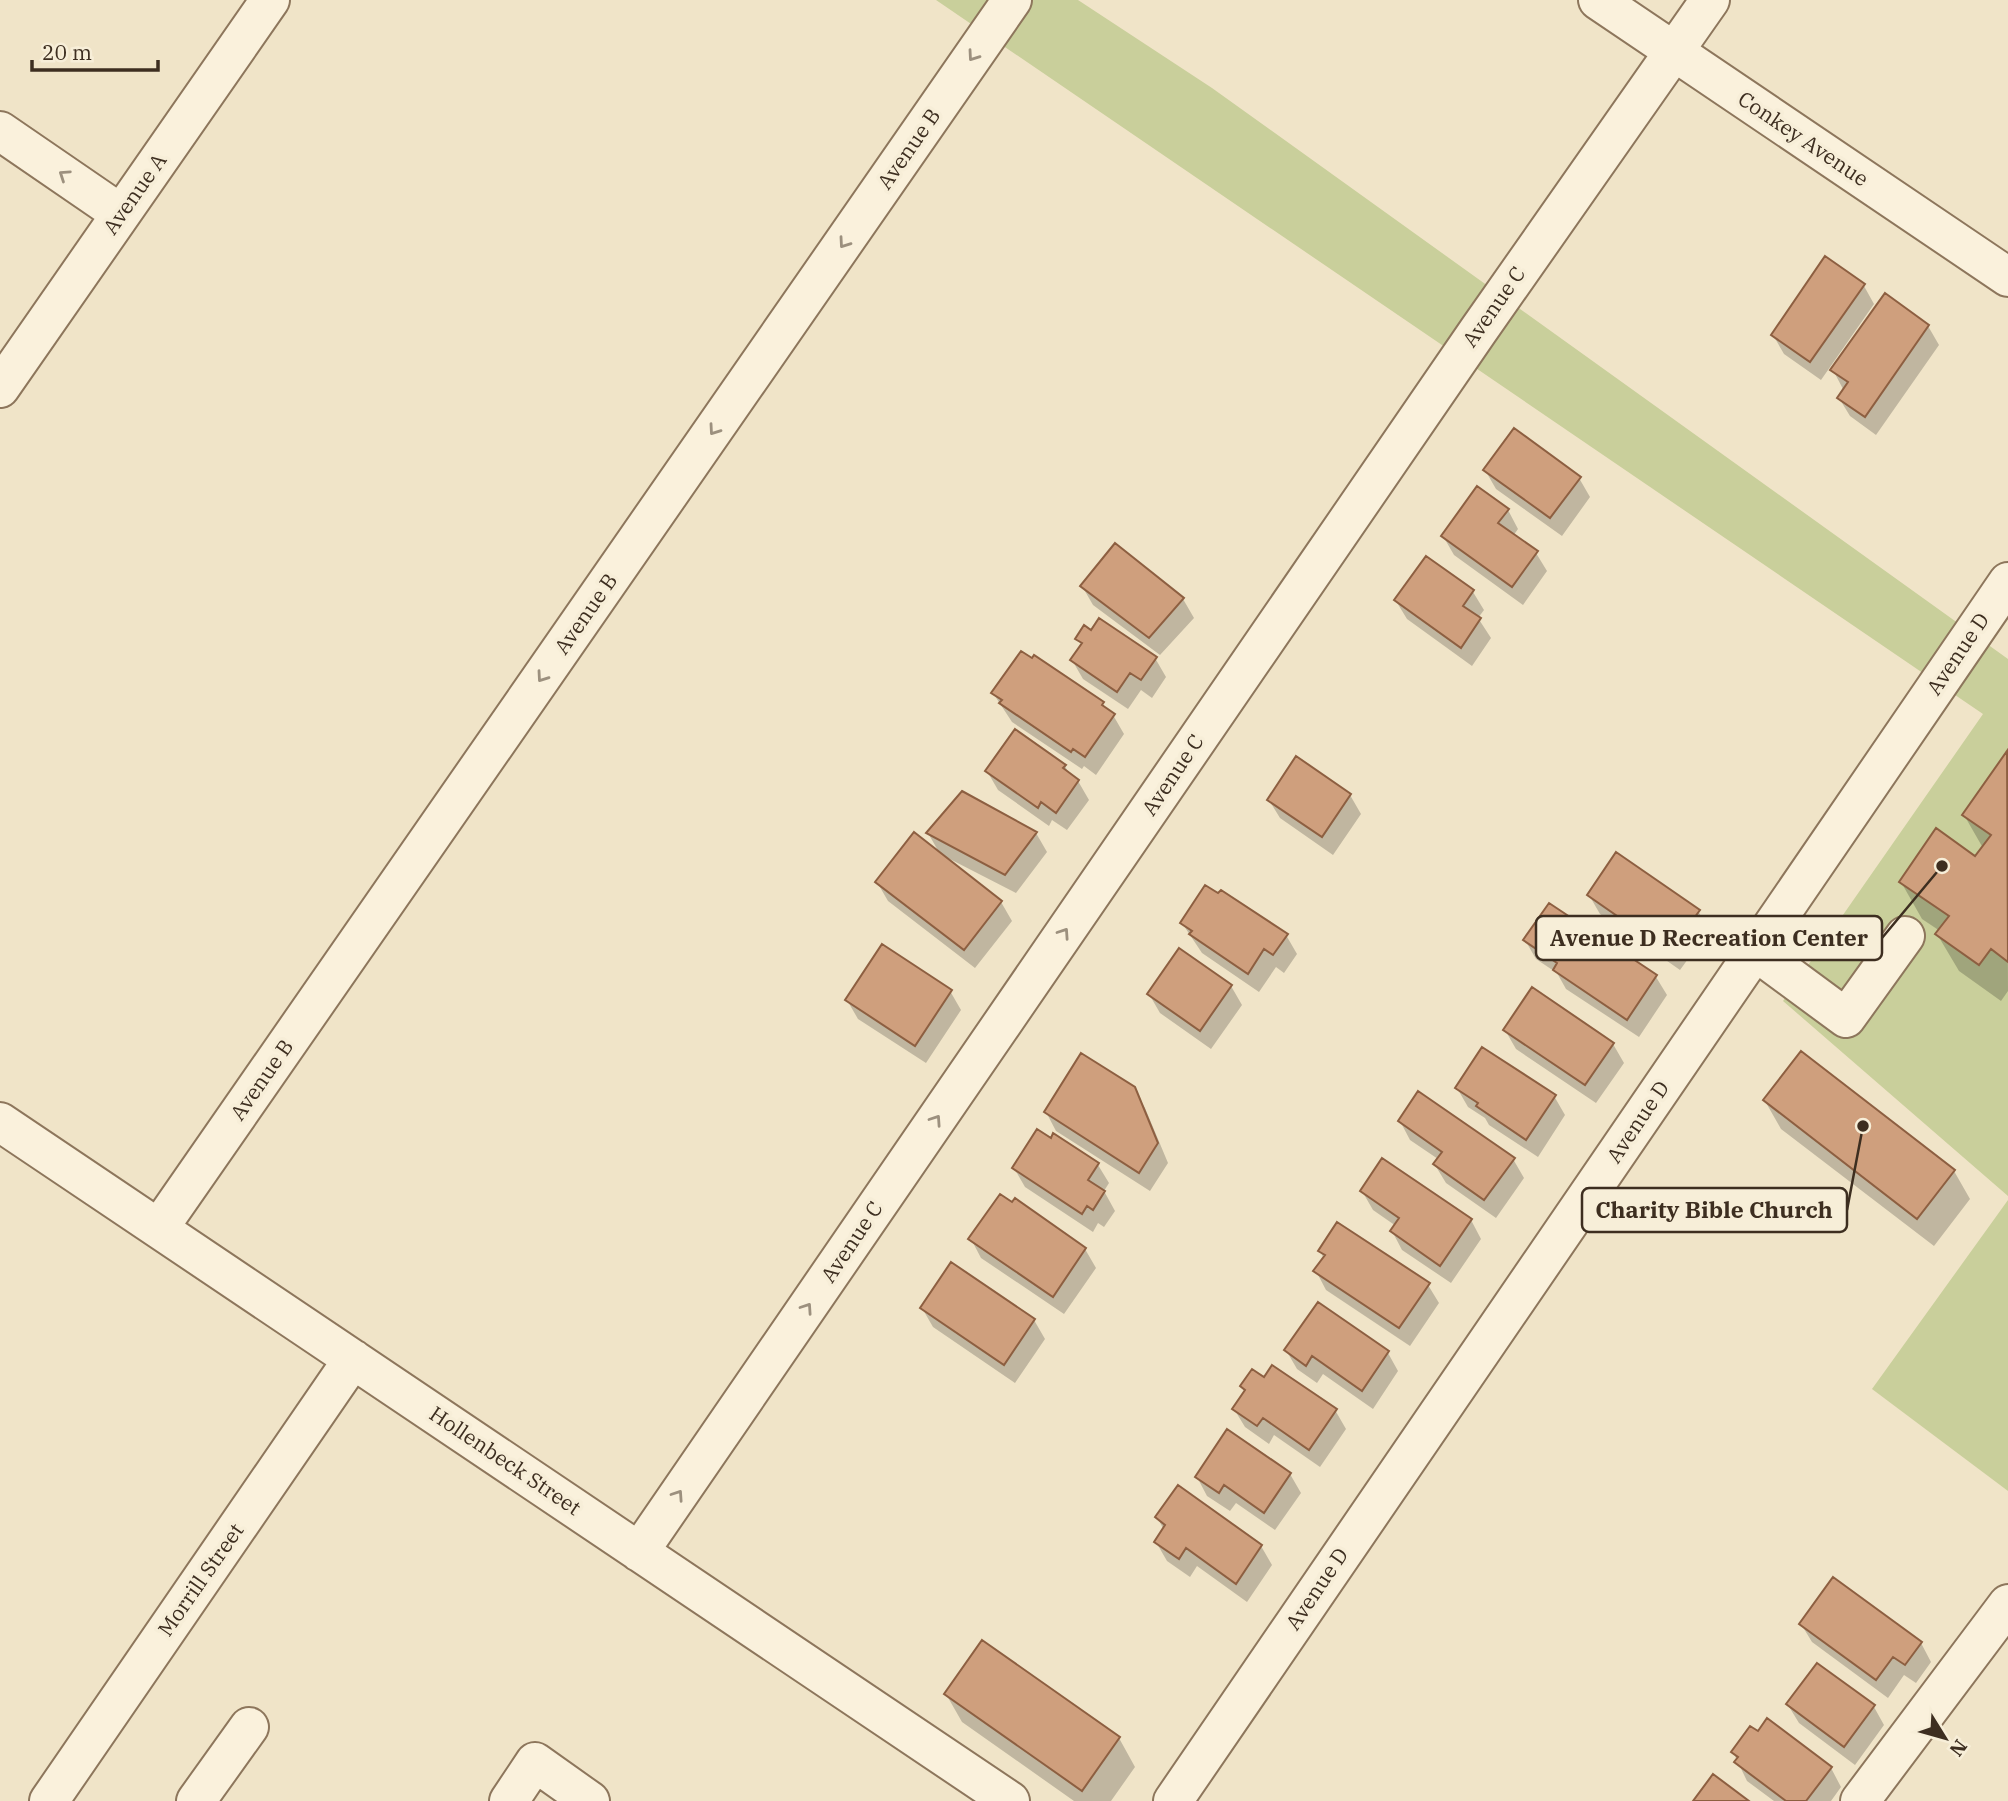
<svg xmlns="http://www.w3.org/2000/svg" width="2008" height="1801" viewBox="0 0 2008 1801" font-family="'IBM Plex Serif',serif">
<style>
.green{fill:#c9cf9b}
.shadow{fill:#0003}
.building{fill:#cf9f7d;stroke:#8d5f41;stroke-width:2}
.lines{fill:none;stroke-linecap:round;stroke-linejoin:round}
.minor-casing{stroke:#8d765c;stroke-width:42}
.minor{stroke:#faf1dc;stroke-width:38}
.oneway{stroke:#9c907e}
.labels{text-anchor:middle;stroke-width:7;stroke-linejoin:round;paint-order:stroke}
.street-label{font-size:21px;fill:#3d2e20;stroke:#f7eed8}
.leader{fill:none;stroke:#3d2e20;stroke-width:2.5}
.callout-dot{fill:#3d2e20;stroke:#f7eed8;stroke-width:2.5}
.callout{fill:#f7eed8;stroke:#3d2e20;stroke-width:2.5}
.callout-label{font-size:23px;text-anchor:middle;font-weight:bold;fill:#3d2e20}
</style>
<rect width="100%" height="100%" fill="#f0e4c8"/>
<path class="green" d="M 936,0 L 1078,0 L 1212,88 L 2008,659 L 2008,1196 L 1783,1001 L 1983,714 Z
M 2008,1200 L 2008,1491 L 1872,1389 Z"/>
<path class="shadow" d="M 1864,286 L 1874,304 L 1821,380 L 1784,354 L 1773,335 Z
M 1885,296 L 1928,326 L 1939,345 L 1876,435 L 1850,416 L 1839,398 L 1843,389 L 1833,370 Z
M 1485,470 L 1579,478 L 1590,497 L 1562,536 L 1496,489 Z
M 1508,510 L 1518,529 L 1513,536 L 1536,553 L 1547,571 L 1523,605 L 1454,555 L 1443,536 Z
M 1116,546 L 1183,599 L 1194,618 L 1160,655 L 1093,605 L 1082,586 Z
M 1473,592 L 1484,610 L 1478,618 L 1491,638 L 1472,666 L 1407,619 L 1396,601 Z
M 1077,639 L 1155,658 L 1166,677 L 1152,698 L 1141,690 L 1128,709 L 1083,679 L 1072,660 L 1082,646 Z
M 993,693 L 1102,703 L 1107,710 L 1113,715 L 1124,734 L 1096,775 L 1084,766 L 1082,769 L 1012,722 Z
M 2007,754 L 2008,991 L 2001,1001 L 1959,971 L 1937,934 L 1940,931 L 1922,919 L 1901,882 L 1976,858 L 1983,848 L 1964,815 Z
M 1065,766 L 1070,776 L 1078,781 L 1089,800 L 1067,830 L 1052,820 L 1049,826 L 998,790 L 987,771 Z
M 1350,795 L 1361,814 L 1333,855 L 1280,818 L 1269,800 Z
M 928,833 L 1036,833 L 1047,852 L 1016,893 L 940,854 Z
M 877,882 L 1001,902 L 1012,921 L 975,968 L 888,901 Z
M 1589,895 L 1698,911 L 1709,930 L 1680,970 L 1600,914 Z
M 1182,923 L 1286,935 L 1297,954 L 1284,973 L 1276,967 L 1259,992 L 1202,953 Z
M 1525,940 L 1656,977 L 1667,995 L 1639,1037 L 1566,989 L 1557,973 L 1536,959 Z
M 1231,986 L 1242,1005 L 1211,1049 L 1160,1013 L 1149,994 Z
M 950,991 L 961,1010 L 926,1063 L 858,1019 L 847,1000 Z
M 1505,1030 L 1613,1044 L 1624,1063 L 1596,1103 L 1516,1049 Z
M 1457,1088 L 1554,1096 L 1565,1115 L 1538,1157 L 1489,1125 L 1485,1118 L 1468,1107 Z
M 1133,1089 L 1145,1108 L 1168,1163 L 1150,1191 L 1056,1131 L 1046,1112 Z
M 1765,1101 L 1954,1171 L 1970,1199 L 1934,1246 L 1781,1129 Z
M 1400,1121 L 1513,1159 L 1524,1178 L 1496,1218 L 1446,1183 L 1435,1165 L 1438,1159 L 1410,1140 Z
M 1054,1136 L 1098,1165 L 1109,1183 L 1104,1191 L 1115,1211 L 1104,1227 L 1098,1223 L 1093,1232 L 1025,1187 L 1014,1168 Z
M 1362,1191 L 1471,1220 L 1481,1239 L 1451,1283 L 1402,1250 L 1392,1231 L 1396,1226 L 1373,1210 Z
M 971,1239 L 1085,1249 L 1096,1268 L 1064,1314 L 981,1258 Z
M 1320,1251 L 1428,1285 L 1439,1303 L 1410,1346 L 1326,1290 L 1316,1271 L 1324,1259 Z
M 922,1308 L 1034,1320 L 1045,1339 L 1015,1383 L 933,1327 Z
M 1286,1350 L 1388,1353 L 1398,1371 L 1373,1409 L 1323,1374 L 1317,1383 L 1297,1369 Z
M 1264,1379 L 1335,1410 L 1346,1429 L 1320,1467 L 1274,1435 L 1269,1444 L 1245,1427 L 1234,1409 L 1245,1393 L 1242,1386 Z
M 1290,1474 L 1301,1493 L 1275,1530 L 1236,1503 L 1230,1511 L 1207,1496 L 1197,1477 Z
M 1157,1517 L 1261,1546 L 1272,1565 L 1247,1602 L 1197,1566 L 1190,1577 L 1167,1561 L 1156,1542 L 1164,1530 Z
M 1801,1624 L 1921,1643 L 1931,1662 L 1916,1683 L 1904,1675 L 1888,1698 L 1812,1642 Z
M 946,1694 L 1119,1738 L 1135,1767 L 1111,1801 L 1074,1801 L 962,1722 Z
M 1788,1705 L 1874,1707 L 1884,1725 L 1855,1765 L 1799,1723 Z
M 1733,1752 L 1831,1768 L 1841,1787 L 1831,1801 L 1774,1801 L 1747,1781 Z"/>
<path class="building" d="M 1825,256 L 1865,284 L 1810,362 L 1771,335 Z
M 1885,293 L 1929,325 L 1865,417 L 1837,398 L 1848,382 L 1830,370 Z
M 1514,428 L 1581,477 L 1550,518 L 1483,470 Z
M 1477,486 L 1509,509 L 1498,523 L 1538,551 L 1512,587 L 1441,536 Z
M 1115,543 L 1184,598 L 1149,638 L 1080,586 Z
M 1426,556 L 1474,590 L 1463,606 L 1481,618 L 1461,648 L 1394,600 Z
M 1099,618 L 1157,657 L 1141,680 L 1130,673 L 1117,692 L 1070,660 L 1082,643 L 1075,639 L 1084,625 L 1091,630 Z
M 1021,651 L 1032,658 L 1034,655 L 1104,702 L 1102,705 L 1115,714 L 1085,757 L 1073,749 L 1071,752 L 999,703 L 1002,700 L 991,693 Z
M 1015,729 L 1066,765 L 1063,768 L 1079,780 L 1056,813 L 1041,802 L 1038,808 L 985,771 Z
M 2007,751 L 2008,962 L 1991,949 L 1979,965 L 1935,934 L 1949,916 L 1899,882 L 1936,828 L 1975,856 L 1991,835 L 1962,815 Z
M 1296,756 L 1351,794 L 1322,837 L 1267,800 Z
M 962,791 L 1037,832 L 1005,875 L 926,833 Z
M 914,832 L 1002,901 L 964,950 L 875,882 Z
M 1616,852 L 1700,910 L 1669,952 L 1587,895 Z
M 1205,885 L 1218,893 L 1221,890 L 1288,934 L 1273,955 L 1264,949 L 1248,974 L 1189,934 L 1192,931 L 1180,923 Z
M 1549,903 L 1657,975 L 1627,1020 L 1553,970 L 1557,963 L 1523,940 Z
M 882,944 L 952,990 L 915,1046 L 845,1000 Z
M 1179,948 L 1232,985 L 1200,1031 L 1147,994 Z
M 1532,987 L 1614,1043 L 1585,1085 L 1503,1030 Z
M 1482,1047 L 1556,1095 L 1526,1140 L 1476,1106 L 1478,1103 L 1455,1088 Z
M 1801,1051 L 1955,1170 L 1917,1219 L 1763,1100 Z
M 1081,1053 L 1135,1087 L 1158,1143 L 1139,1173 L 1044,1112 Z
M 1418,1091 L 1515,1158 L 1484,1200 L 1433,1164 L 1442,1152 L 1398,1121 Z
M 1037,1129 L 1051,1138 L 1053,1133 L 1099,1163 L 1088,1180 L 1105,1191 L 1093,1210 L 1087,1206 L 1082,1214 L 1012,1168 Z
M 1382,1158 L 1472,1219 L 1440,1266 L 1390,1231 L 1399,1218 L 1360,1191 Z
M 1000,1194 L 1012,1202 L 1015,1198 L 1086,1248 L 1053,1297 L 968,1239 Z
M 1337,1222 L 1430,1283 L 1399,1328 L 1313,1271 L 1325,1255 L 1318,1251 Z
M 951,1262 L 1035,1319 L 1004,1365 L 920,1308 Z
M 1318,1302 L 1389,1351 L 1362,1391 L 1312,1356 L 1306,1366 L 1284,1350 Z
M 1272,1365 L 1337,1409 L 1309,1450 L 1263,1418 L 1257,1426 L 1232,1409 L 1245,1390 L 1240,1386 L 1252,1369 L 1264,1377 Z
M 1227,1429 L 1291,1473 L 1264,1513 L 1224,1485 L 1219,1493 L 1195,1477 Z
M 1178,1485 L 1262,1545 L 1236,1584 L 1186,1548 L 1179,1559 L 1154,1542 L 1165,1525 L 1155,1517 Z
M 1833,1577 L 1922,1642 L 1905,1665 L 1893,1657 L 1876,1680 L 1799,1624 Z
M 982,1640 L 1120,1737 L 1082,1791 L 944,1694 Z
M 1817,1663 L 1875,1705 L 1844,1747 L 1786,1704 Z
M 1767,1718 L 1832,1767 L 1806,1801 L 1786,1801 L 1734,1762 L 1738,1757 L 1731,1752 L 1750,1726 L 1758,1731 Z
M 1713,1774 L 1749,1801 L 1693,1801 Z"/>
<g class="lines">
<defs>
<path id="minor" d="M 1598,0 L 2008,277
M 0,131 L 121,214
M 0,388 L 270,0
M 1755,951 L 1846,1018 L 1905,936
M 0,1122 L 1010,1801
M 159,1228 L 1012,0
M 639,1552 L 1478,331 L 1710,0
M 49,1801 L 353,1359
M 196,1801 L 249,1727
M 509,1801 L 535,1762 L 590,1801
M 1173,1801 L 2008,582
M 1860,1801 L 2008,1604"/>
</defs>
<use href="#minor" class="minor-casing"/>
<use href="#minor" class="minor"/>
</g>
<defs><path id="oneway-chevron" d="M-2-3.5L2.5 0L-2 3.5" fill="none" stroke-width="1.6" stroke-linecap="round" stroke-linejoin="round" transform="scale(1.75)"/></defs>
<g class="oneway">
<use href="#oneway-chevron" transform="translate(973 56) rotate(125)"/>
<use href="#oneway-chevron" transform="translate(64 175) rotate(-146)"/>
<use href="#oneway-chevron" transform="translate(844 243) rotate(125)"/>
<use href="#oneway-chevron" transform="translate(714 430) rotate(125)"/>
<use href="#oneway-chevron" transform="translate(542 677) rotate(125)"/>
<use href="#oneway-chevron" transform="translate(1064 933) rotate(-56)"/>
<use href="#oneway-chevron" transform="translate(936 1120) rotate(-56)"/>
<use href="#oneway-chevron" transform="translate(807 1308) rotate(-56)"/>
<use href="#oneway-chevron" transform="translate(678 1495) rotate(-56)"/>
</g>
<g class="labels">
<g class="street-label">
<text transform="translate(1803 139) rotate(34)" y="7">Conkey Avenue</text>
<text transform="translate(909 149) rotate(-55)" y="7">Avenue B</text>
<text transform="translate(135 194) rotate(-55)" y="7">Avenue A</text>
<text transform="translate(1494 307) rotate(-55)" y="7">Avenue C</text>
<text transform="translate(586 614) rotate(-55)" y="7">Avenue B</text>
<text transform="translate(1958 654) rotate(-56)" y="7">Avenue D</text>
<text transform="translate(1173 775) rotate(-56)" y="7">Avenue C</text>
<text transform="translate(262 1080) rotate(-55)" y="7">Avenue B</text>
<text transform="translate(1638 1122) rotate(-56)" y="7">Avenue D</text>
<text transform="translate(852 1242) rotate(-56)" y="7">Avenue C</text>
<text transform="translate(505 1461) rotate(34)" y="7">Hollenbeck Street</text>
<text transform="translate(201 1580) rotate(-55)" y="7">Morrill Street</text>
<text transform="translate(1317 1589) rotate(-56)" y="7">Avenue D</text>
</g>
</g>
<path class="leader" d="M1942 866L1882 938M1863 1126L1847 1210"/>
<g class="callout-dot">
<circle cx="1942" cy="866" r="7"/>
<circle cx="1863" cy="1126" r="7"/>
</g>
<g class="callout">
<rect x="1536" y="916" width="346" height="44" rx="7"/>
<rect x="1582" y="1188" width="265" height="44" rx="7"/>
</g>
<g class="callout-label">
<text x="1709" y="946">Avenue D Recreation Center</text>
<text x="1714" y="1218">Charity Bible Church</text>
</g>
<g transform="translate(1945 1738) rotate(127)" stroke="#f7eed8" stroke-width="5" paint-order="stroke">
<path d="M0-5L12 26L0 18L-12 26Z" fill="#3d2e20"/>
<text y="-10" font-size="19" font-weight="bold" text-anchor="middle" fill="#3d2e20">N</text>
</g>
<path d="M32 60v10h126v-10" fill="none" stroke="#3d2e20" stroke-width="3.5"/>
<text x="42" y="60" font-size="21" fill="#3d2e20" stroke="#f7eed8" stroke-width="5" paint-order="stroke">20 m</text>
</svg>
